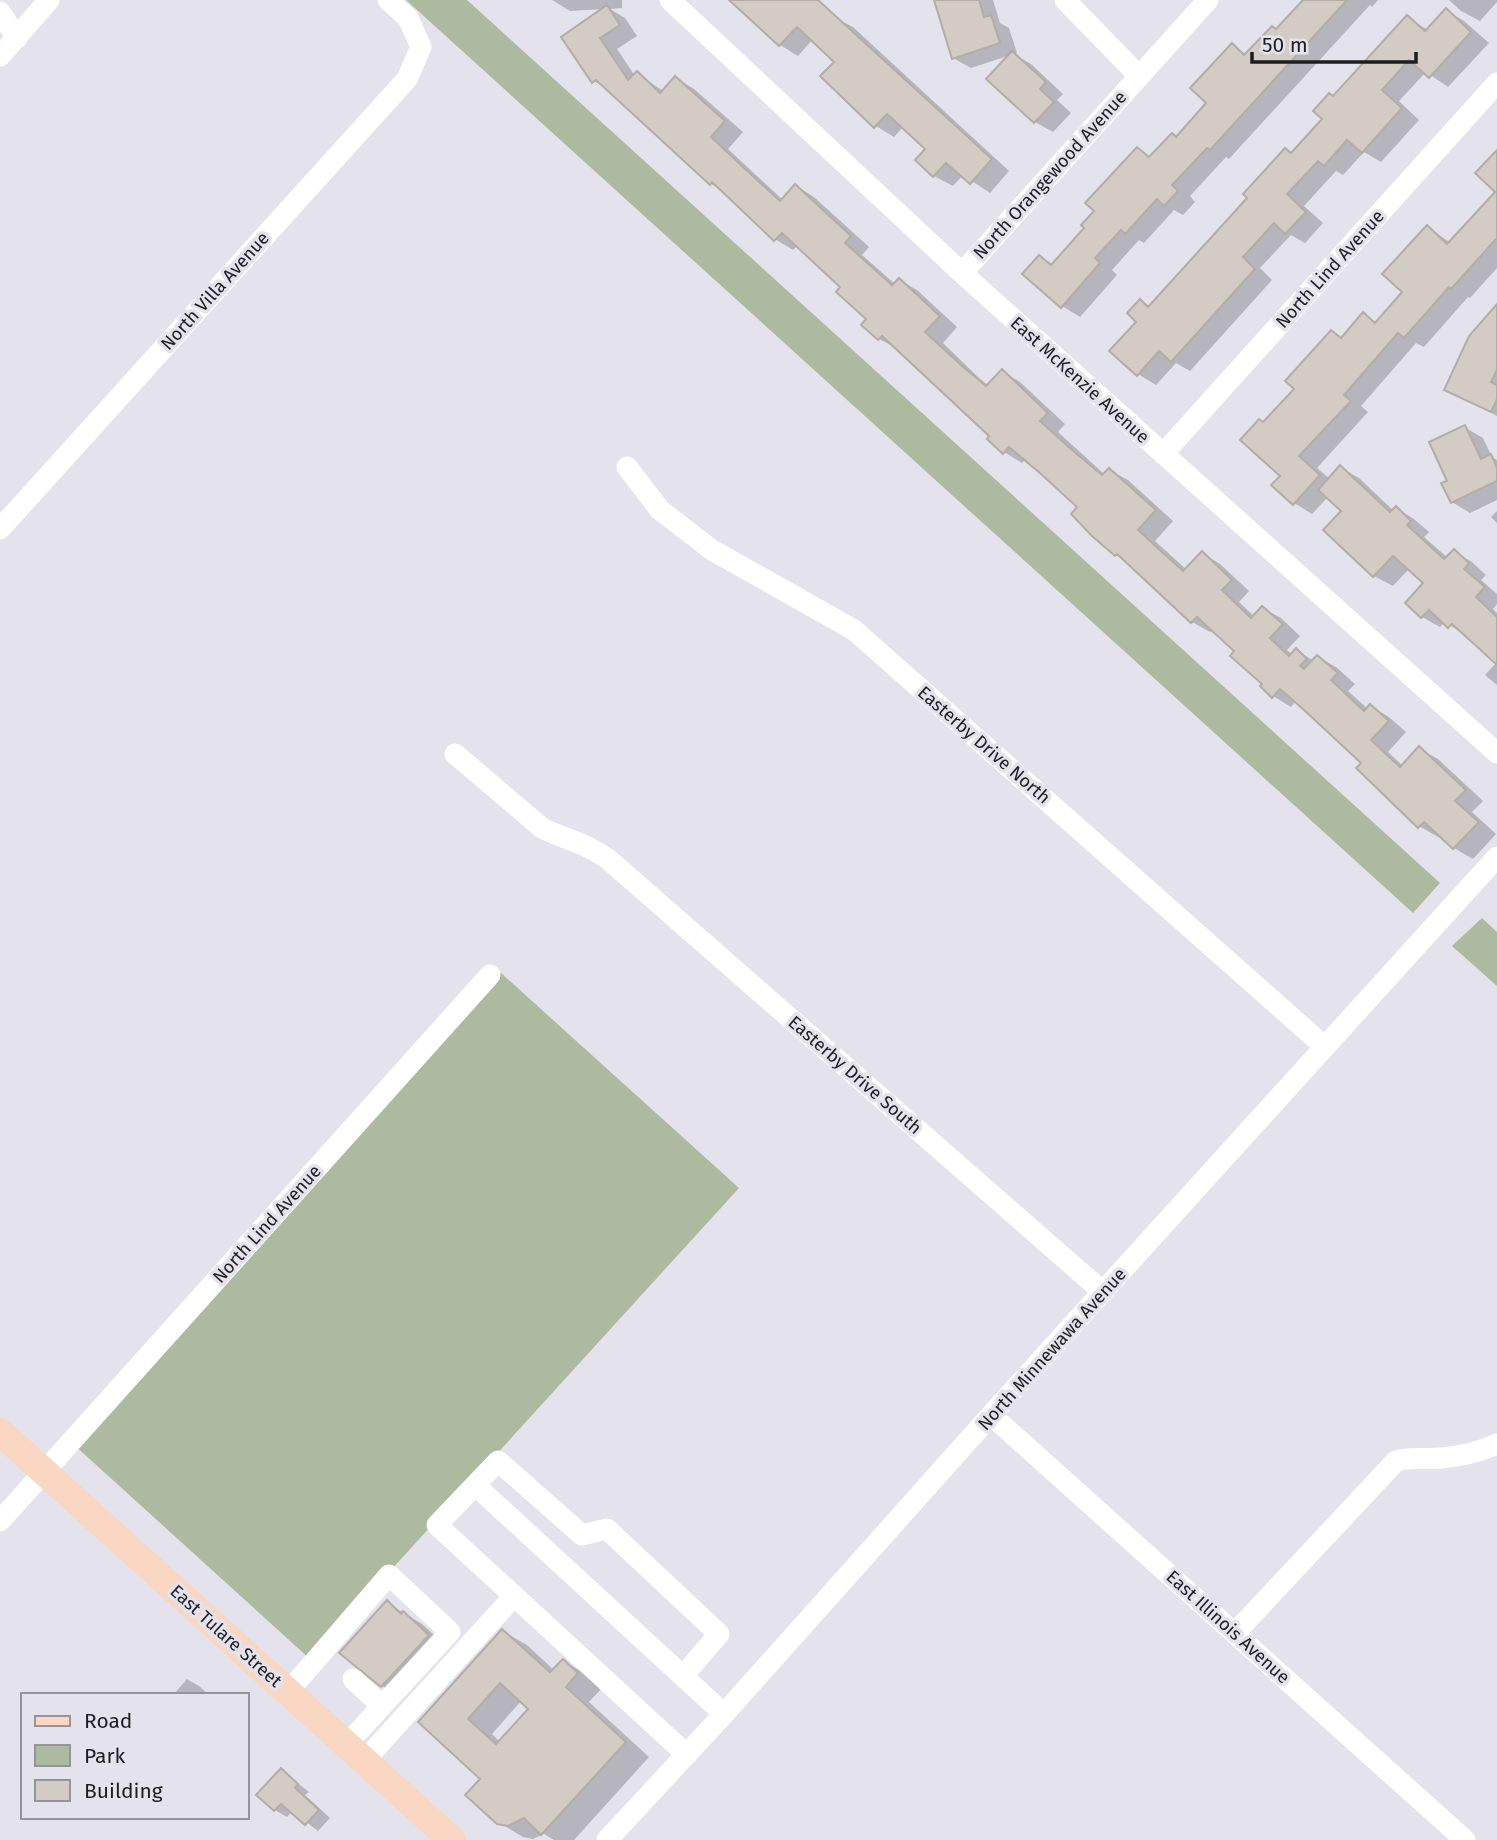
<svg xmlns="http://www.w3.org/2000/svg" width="1497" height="1840" viewBox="0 0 1497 1840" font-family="'Fira Sans',sans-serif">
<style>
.green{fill:#aeba9f}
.shadow{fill:#0003;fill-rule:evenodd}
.building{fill:#d3ccc4;stroke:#b3ada5;stroke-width:2;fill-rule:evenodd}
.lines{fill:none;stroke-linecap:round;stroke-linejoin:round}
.minor{stroke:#fff;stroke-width:21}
.major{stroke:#fad7c2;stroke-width:28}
.labels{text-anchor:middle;stroke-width:7;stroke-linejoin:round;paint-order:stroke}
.street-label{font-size:18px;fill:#1e1e21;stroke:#e4e2ec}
</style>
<rect width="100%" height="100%" fill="#e4e2ec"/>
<path class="green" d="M 406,0 L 467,0 L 1440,883 L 1413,913 Z
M 1482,918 L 1497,932 L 1497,986 L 1452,946 Z
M 501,973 L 739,1188 L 310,1659 L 72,1443 Z"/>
<path class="shadow" d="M 552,0 L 622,0 L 622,8 L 610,9 L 625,18 L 637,36 L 617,49 L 635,76 L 637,73 L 663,91 L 676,78 L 694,89 L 743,132 L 728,149 L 783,200 L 796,186 L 814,197 L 869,247 L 862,255 L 895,284 L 899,280 L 917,290 L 957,327 L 943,343 L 979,378 L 989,386 L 1002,371 L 1020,382 L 1065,424 L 1058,432 L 1091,462 L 1105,475 L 1109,470 L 1128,480 L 1173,521 L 1155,541 L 1187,570 L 1202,553 L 1220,564 L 1249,591 L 1239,602 L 1255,617 L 1263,608 L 1281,618 L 1300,636 L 1287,650 L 1292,654 L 1296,650 L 1314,661 L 1318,657 L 1336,667 L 1355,684 L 1348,691 L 1368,709 L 1371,706 L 1389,717 L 1406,732 L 1388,752 L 1403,766 L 1420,749 L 1438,759 L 1483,801 L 1472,812 L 1496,834 L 1473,859 L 1454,848 L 1440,834 L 1438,837 L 1419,826 L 1363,763 L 1296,701 L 1291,707 L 1273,696 L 1237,651 L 1213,629 L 1210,632 L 1192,622 L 1128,562 L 1116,555 L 1079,507 L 1026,459 L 1022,463 L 1004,452 L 991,436 L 898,349 L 879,339 L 869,319 L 842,287 L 798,245 L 793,250 L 775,239 L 726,192 L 711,184 L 610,91 L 594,81 L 563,37 L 604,9 L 570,11 Z
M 741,0 L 815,0 L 834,17 L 853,27 L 1009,171 L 990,193 L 963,175 L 953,186 L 934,176 L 917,160 L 927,149 L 903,127 L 894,137 L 876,126 L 836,62 L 813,39 L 798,56 L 780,45 Z
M 936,0 L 993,0 L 1000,23 L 1009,28 L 1017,53 L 1014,54 L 1031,64 L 1063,94 L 1057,100 L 1071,113 L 1053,132 L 1035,122 L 1011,55 L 971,68 L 953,58 Z
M 1304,0 L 1378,0 L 1372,7 L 1370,5 L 1229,159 L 1226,157 L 1190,196 L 1195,202 L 1183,215 L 1174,210 L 1144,243 L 1139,240 L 1112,270 L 1117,275 L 1080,317 L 1062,306 L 1040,257 L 1054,265 L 1086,227 L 1137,149 L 1151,157 L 1177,138 L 1209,103 L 1232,46 L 1248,55 L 1276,30 Z
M 1449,0 L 1497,0 L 1497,2 L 1480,21 L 1461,11 Z
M 1446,10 L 1464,21 L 1489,43 L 1448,87 L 1426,72 L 1399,101 L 1419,120 L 1381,162 L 1364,152 L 1343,175 L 1336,171 L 1304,206 L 1323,223 L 1305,243 L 1291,235 L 1260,268 L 1272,280 L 1190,371 L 1176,363 L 1156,385 L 1138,374 L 1140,301 L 1150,307 L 1250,198 L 1286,150 L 1293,154 L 1324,119 L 1334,97 L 1408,18 L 1428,30 Z
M 1497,193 L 1497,268 L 1470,298 L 1468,297 L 1424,347 L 1416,343 L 1361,406 L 1368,412 L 1317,468 L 1330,479 L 1341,468 L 1359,478 L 1394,511 L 1396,508 L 1414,519 L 1429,532 L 1424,537 L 1448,558 L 1454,551 L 1472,562 L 1486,575 L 1481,580 L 1497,594 L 1497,604 L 1493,609 L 1497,613 L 1497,685 L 1485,675 L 1497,662 L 1468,637 L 1445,622 L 1440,627 L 1422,617 L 1425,583 L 1409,569 L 1393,586 L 1374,576 L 1326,530 L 1343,511 L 1328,497 L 1312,514 L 1294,503 L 1264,424 L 1296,389 L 1332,332 L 1343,338 L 1363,314 L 1377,323 L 1405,291 L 1427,227 L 1451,243 Z
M 1497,306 L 1497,416 L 1446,389 Z
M 1464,427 L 1483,438 L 1492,457 L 1497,460 L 1497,500 L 1470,513 L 1452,502 L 1450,481 Z
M 1497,511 L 1497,523 L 1491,517 Z
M 387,1603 L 422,1624 L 446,1646 L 400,1696 L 382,1686 L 342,1653 Z
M 502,1631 L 527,1645 L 554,1670 L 563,1661 L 588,1675 L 602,1688 L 589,1702 L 649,1757 L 574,1840 L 554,1840 L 544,1834 L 533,1839 L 523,1837 L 498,1822 L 483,1779 L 420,1721 ZM 522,1700 L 530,1709 L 500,1742 L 492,1734 Z
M 187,1679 L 199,1686 L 209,1695 L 173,1695 Z
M 281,1770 L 309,1792 L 305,1795 L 330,1818 L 318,1831 L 292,1811 L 287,1817 L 275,1810 L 258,1795 Z"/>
<path class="building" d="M 729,0 L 818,0 L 992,159 L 970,184 L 946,163 L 933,177 L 915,160 L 925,149 L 887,114 L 874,128 L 820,76 L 834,62 L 797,27 L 779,46 Z
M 934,0 L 979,0 L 984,17 L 991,15 L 1000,43 L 952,59 Z
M 1303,0 L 1347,0 L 1210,150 L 1207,148 L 1172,185 L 1178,191 L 1164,206 L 1157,199 L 1125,234 L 1121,230 L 1095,258 L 1100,263 L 1061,308 L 1022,274 L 1039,255 L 1051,265 L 1084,228 L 1081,225 L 1094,211 L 1085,203 L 1137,147 L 1149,157 L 1172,133 L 1176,137 L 1206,103 L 1190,88 L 1232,43 L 1244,55 L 1272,26 L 1276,29 Z
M 607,5 L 620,25 L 600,38 L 628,80 L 637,71 L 660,93 L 675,76 L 725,121 L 711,137 L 756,179 L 780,201 L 795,184 L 851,236 L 845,243 L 892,285 L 899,278 L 940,316 L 925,332 L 961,365 L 986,386 L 1002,369 L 1048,413 L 1040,421 L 1072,450 L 1102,475 L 1109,468 L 1156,510 L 1138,530 L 1183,571 L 1202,551 L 1232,580 L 1222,590 L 1251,618 L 1262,606 L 1283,624 L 1270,638 L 1289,656 L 1296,648 L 1307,659 L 1300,666 L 1304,669 L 1317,655 L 1338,673 L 1331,680 L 1364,711 L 1370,704 L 1389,721 L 1371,740 L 1400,767 L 1419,746 L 1466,790 L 1455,801 L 1479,822 L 1453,849 L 1424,822 L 1418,828 L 1356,768 L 1361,763 L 1304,710 L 1280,689 L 1272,698 L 1260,686 L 1262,684 L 1230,656 L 1234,651 L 1197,617 L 1191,623 L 1117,554 L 1115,556 L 1092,536 L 1071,514 L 1077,507 L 1041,474 L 1009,447 L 1003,454 L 987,439 L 989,436 L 882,336 L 878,340 L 861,325 L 866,319 L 836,292 L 840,287 L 782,233 L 774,241 L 712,182 L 710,185 L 596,80 L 592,83 L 561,37 Z
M 1446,8 L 1471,32 L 1429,78 L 1409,60 L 1382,90 L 1402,108 L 1362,153 L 1347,140 L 1324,166 L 1318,161 L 1287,194 L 1306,212 L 1285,234 L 1274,223 L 1243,257 L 1255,269 L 1171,362 L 1159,351 L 1137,376 L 1109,351 L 1136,322 L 1127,313 L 1140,299 L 1148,307 L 1247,198 L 1243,194 L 1285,148 L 1291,153 L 1322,119 L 1313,111 L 1329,93 L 1333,96 L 1407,15 L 1425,31 Z
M 1012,51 L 1046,82 L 1040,89 L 1054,102 L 1034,123 L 986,79 Z
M 1497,150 L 1497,238 L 1451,289 L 1449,287 L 1404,338 L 1398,333 L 1344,395 L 1351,401 L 1299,456 L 1320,475 L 1293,505 L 1271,485 L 1280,476 L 1240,440 L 1259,419 L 1263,422 L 1294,389 L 1285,381 L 1331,330 L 1341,338 L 1363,312 L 1375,323 L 1402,292 L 1382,274 L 1427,225 L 1447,244 L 1495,192 L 1475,173 Z
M 1497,304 L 1497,370 L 1491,382 L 1497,385 L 1497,399 L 1491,412 L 1444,390 L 1469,336 Z
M 1465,425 L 1481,459 L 1491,454 L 1497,468 L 1497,481 L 1451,503 L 1441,483 L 1447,481 L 1429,442 Z
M 1340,465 L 1390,512 L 1396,506 L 1411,521 L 1407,525 L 1444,559 L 1454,549 L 1469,563 L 1464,569 L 1485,587 L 1476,597 L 1497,617 L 1497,665 L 1452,624 L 1448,628 L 1429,610 L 1421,618 L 1405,603 L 1423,583 L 1393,556 L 1373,577 L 1323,530 L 1341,511 L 1318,490 Z
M 387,1600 L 401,1614 L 403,1611 L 429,1635 L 381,1687 L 339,1653 Z
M 502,1629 L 550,1672 L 563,1659 L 578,1673 L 566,1687 L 626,1742 L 541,1835 L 524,1818 L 508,1826 L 497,1824 L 465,1795 L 480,1779 L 418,1722 ZM 500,1683 L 528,1709 L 496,1744 L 468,1719 Z
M 281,1768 L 298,1784 L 295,1788 L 319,1810 L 305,1825 L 281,1804 L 274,1811 L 256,1795 Z"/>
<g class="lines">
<path class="minor" d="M 670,0 L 962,273 L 1497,753
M 1065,0 L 1139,76
M 0,12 L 17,38
M 0,56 L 49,0
M 962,273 L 1208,0
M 1163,454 L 1497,83
M 627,467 L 660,510 L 712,550 L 854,630 L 1325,1047
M 0,529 L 407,79 L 421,47 L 408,18 L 388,0
M 455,754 L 542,828 C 566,840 584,842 608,859 L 1103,1292
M 991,1415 L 1465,1840
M 475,1485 L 724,1714
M 0,1521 L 490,975
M 1235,1633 L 1396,1461 C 1411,1456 1426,1460 1442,1458 C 1461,1456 1480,1452 1497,1444
M 683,1676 L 719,1634 L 607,1529 L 582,1535 L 498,1461 L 437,1525 L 687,1755
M 353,1679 L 382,1706
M 288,1692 L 389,1575 L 450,1632 L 346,1745
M 364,1761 L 514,1596
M 607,1840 L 724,1714 L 991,1415 L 1497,857"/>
<path class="major" d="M 0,1432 L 452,1840"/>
</g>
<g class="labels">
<g class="street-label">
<text transform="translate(1050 175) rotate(-48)" y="6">North Orangewood Avenue</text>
<text transform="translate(1330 269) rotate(-48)" y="6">North Lind Avenue</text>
<text transform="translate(215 291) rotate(-48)" y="6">North Villa Avenue</text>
<text transform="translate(1080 380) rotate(42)" y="6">East McKenzie Avenue</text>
<text transform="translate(984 745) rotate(41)" y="6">Easterby Drive North</text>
<text transform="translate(855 1075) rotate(41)" y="6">Easterby Drive South</text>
<text transform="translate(267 1224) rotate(-48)" y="6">North Lind Avenue</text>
<text transform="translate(1052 1349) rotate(-48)" y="6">North Minnewawa Avenue</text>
<text transform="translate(1228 1627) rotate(42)" y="6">East Illinois Avenue</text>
<text transform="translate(226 1636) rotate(42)" y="6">East Tulare Street</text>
</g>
</g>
<rect x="21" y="1693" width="228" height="126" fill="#e4e2ec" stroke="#95949b" stroke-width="2"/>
<rect x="35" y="1716" width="35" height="10" fill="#fad7c2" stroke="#95949b" stroke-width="2"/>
<text x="84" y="1728" font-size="21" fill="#1e1e21">Road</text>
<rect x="35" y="1745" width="35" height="21" fill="#aeba9f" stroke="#95949b" stroke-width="2"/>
<text x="84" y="1763" font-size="21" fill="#1e1e21">Park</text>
<rect x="35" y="1780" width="35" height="21" fill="#d3ccc4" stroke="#95949b" stroke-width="2"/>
<text x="84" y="1798" font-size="21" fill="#1e1e21">Building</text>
<path d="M1252 52v10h164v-10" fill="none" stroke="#1e1e21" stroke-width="3.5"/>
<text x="1262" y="52" font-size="21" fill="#1e1e21" stroke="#e4e2ec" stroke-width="5" paint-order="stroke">50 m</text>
</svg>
